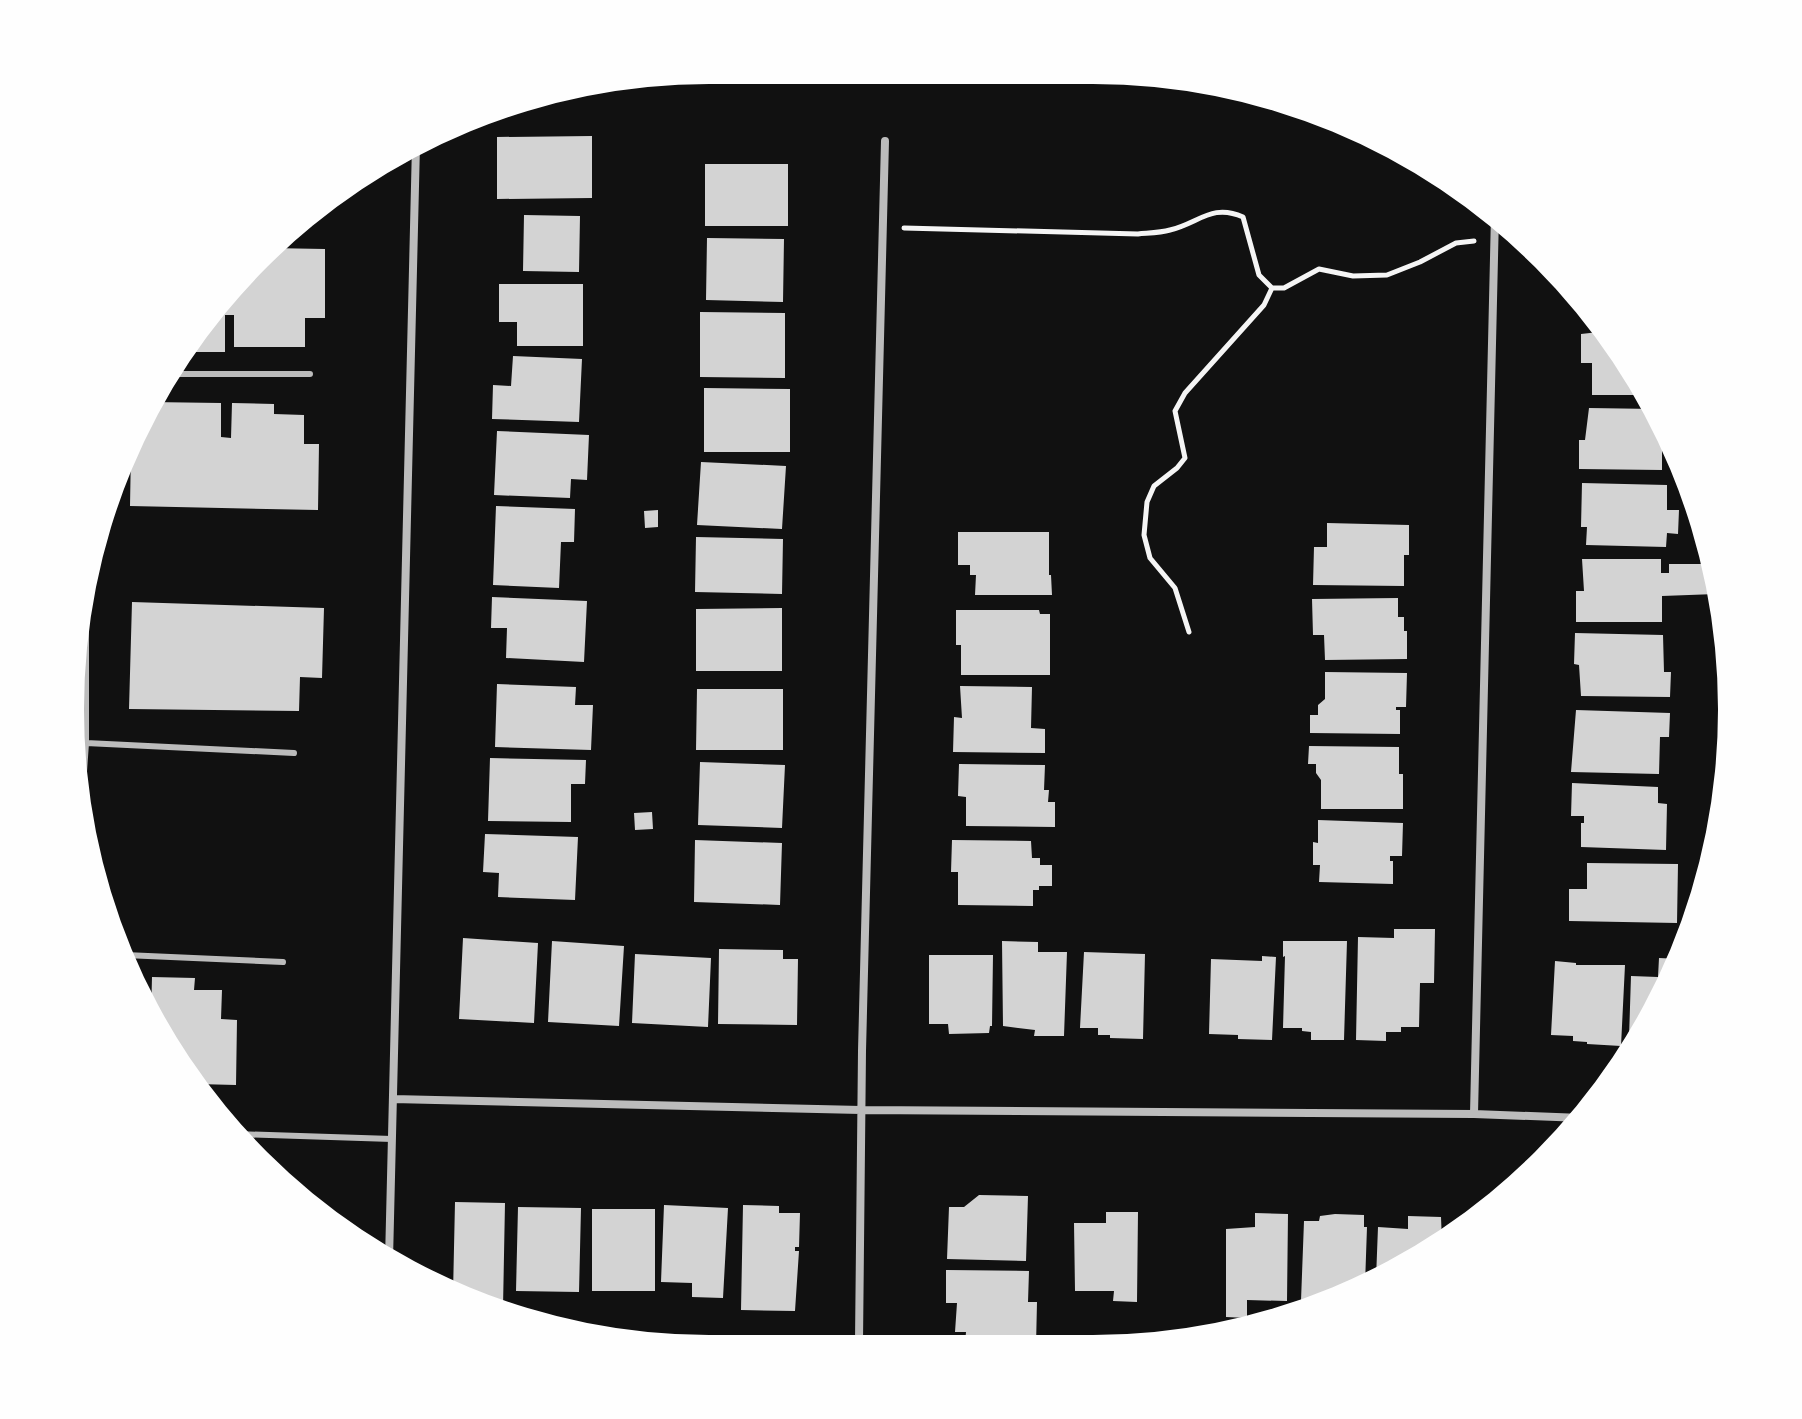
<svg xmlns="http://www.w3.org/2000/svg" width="1802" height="1419" viewBox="0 0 1802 1419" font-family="'Space Grotesk',sans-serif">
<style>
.building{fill:#d3d3d3}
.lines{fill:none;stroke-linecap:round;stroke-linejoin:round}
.path{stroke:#f5f5f5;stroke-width:5}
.service{stroke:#bcbcbc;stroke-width:6}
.minor{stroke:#bcbcbc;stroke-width:8}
</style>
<rect width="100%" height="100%" fill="#111"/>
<path class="building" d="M 615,82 L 615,88 L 589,88 L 589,86 Z
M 592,136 L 592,198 L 497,199 L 497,137 Z
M 705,164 L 788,164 L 788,226 L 705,226 Z
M 524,215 L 580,216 L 579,272 L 523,271 Z
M 707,238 L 784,239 L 783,302 L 706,300 Z
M 269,248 L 325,249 L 325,318 L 305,318 L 305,347 L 234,347 L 234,315 L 225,315 L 225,352 L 185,352 L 257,258 Z
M 499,284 L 583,284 L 583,346 L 517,346 L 517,322 L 499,322 Z
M 700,312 L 785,313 L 785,378 L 700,377 Z
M 1599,332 L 1646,389 L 1649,395 L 1592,395 L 1592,363 L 1581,363 L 1581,334 Z
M 513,356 L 582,359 L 579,422 L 492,419 L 493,385 L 511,386 Z
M 704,388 L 790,389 L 790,452 L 704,452 Z
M 150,402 L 221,403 L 221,437 L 231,438 L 232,403 L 274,404 L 274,414 L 304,415 L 304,444 L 319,444 L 318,510 L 130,506 L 131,450 Z
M 1589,408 L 1655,409 L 1672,447 L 1662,447 L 1662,470 L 1579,469 L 1579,440 L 1585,440 Z
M 497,431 L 589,435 L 587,480 L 571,479 L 570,498 L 494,495 Z
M 701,462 L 786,466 L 782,529 L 697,525 Z
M 1582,483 L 1667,485 L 1667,510 L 1679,510 L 1678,534 L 1667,533 L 1666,547 L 1586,545 L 1587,527 L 1581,527 Z
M 496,506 L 575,509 L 574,542 L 561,542 L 559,588 L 493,585 Z
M 658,510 L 658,527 L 645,528 L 644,511 Z
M 1327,523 L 1409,525 L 1409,555 L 1404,555 L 1404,586 L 1313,585 L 1314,547 L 1327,547 Z
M 958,532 L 1049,532 L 1049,575 L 1051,575 L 1052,595 L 975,595 L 976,575 L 970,575 L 970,565 L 958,565 Z
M 696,537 L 783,539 L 782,594 L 695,592 Z
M 1582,559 L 1661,559 L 1661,573 L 1669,573 L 1669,564 L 1712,564 L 1716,594 L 1662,596 L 1662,622 L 1576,622 L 1576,591 L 1584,591 Z
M 492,597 L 587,601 L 584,662 L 506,658 L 507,628 L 491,628 Z
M 1398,598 L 1398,617 L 1404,617 L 1404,631 L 1407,631 L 1407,659 L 1325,660 L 1324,635 L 1313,635 L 1312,599 Z
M 132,602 L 324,608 L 322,678 L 300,677 L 299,711 L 129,709 Z
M 782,608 L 782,671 L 696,671 L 696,609 Z
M 956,610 L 1039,610 L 1040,614 L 1050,614 L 1050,675 L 961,675 L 961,645 L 956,645 Z
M 1575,633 L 1663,635 L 1664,672 L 1671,672 L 1670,697 L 1581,696 L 1579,665 L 1574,664 Z
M 1325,672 L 1407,673 L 1406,707 L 1396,707 L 1396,710 L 1400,710 L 1400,734 L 1310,733 L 1310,715 L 1318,715 L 1318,705 L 1325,699 Z
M 497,684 L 576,687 L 575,705 L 593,705 L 591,750 L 495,747 Z
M 960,686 L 1032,687 L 1031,728 L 1045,729 L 1045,753 L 953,752 L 954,717 L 962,718 Z
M 697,689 L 783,689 L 783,750 L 696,750 Z
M 1576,710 L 1670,713 L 1669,737 L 1660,737 L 1659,774 L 1571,772 Z
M 1309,746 L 1399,747 L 1399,774 L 1403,774 L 1403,809 L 1321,809 L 1321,780 L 1316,773 L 1316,764 L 1308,764 Z
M 490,758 L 586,760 L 585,784 L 571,784 L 571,822 L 488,821 Z
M 700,762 L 785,765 L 782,828 L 698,825 Z
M 959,764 L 1045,765 L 1044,790 L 1049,790 L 1048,802 L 1055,802 L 1055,827 L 966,826 L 966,797 L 958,796 Z
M 1572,783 L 1658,787 L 1658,803 L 1667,804 L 1666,850 L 1581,847 L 1581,823 L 1584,823 L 1584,816 L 1571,816 Z
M 652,812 L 653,829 L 635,830 L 634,813 Z
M 1318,820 L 1403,823 L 1402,856 L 1390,856 L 1390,861 L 1393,861 L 1393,884 L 1319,882 L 1320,865 L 1313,865 L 1313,842 L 1318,843 Z
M 485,834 L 578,837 L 575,900 L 498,897 L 499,873 L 483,872 Z
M 695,840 L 782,843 L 780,905 L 694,902 Z
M 952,840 L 1031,841 L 1032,858 L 1040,858 L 1040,865 L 1052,865 L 1052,886 L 1039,886 L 1039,890 L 1033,890 L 1033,906 L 958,905 L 958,872 L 951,872 Z
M 1587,863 L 1678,864 L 1677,923 L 1569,921 L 1569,889 L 1587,889 Z
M 1394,929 L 1435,929 L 1434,983 L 1420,983 L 1419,1027 L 1401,1027 L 1401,1032 L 1386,1032 L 1386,1041 L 1356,1040 L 1358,937 L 1394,938 Z
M 463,938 L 538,943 L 534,1023 L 459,1019 Z
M 552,941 L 624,946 L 619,1026 L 548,1022 Z
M 1002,941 L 1038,942 L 1038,952 L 1067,952 L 1064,1036 L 1034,1036 L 1035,1030 L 1003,1026 Z
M 1283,941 L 1347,941 L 1344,1040 L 1311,1040 L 1311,1032 L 1302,1031 L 1302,1028 L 1283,1028 L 1285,956 L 1283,957 Z
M 719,949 L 783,950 L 783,959 L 798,959 L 797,1025 L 718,1024 Z
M 1084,952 L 1145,954 L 1143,1039 L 1110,1038 L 1110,1035 L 1098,1035 L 1098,1028 L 1080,1028 Z
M 635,954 L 711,958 L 708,1027 L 632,1023 Z
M 929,955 L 993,955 L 992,1026 L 990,1026 L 989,1033 L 949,1034 L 948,1024 L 929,1024 Z
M 1262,956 L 1276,957 L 1272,1040 L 1238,1039 L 1238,1035 L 1209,1034 L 1211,959 L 1262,961 Z
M 1659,958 L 1679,959 L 1666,992 L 1638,1038 L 1629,1038 L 1631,976 L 1658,977 Z
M 1555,961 L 1576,963 L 1576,965 L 1625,965 L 1621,1046 L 1587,1044 L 1587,1042 L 1573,1041 L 1573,1036 L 1551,1035 Z
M 152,977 L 195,978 L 194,990 L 222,990 L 221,1019 L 237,1020 L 236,1085 L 197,1084 L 156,1030 L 151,1017 Z
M 979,1195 L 1028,1196 L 1026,1261 L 947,1259 L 949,1207 L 964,1207 Z
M 455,1202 L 505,1203 L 503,1308 L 490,1308 L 453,1294 Z
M 664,1205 L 728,1208 L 723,1298 L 692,1297 L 692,1283 L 661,1282 Z
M 743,1205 L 779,1206 L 779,1213 L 800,1213 L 799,1247 L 795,1247 L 795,1251 L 799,1251 L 795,1311 L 741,1310 Z
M 518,1207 L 581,1208 L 579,1292 L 516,1291 Z
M 592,1209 L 655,1209 L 655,1291 L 592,1291 Z
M 1106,1212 L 1138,1212 L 1137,1302 L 1113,1301 L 1114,1291 L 1075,1291 L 1074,1223 L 1106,1223 Z
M 1255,1213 L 1288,1214 L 1287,1301 L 1247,1300 L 1247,1318 L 1226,1317 L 1226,1229 L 1255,1227 Z
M 1335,1214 L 1364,1215 L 1364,1227 L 1367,1227 L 1365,1285 L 1327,1302 L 1301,1301 L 1304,1221 L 1319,1221 L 1320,1216 Z
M 1408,1216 L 1441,1217 L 1442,1242 L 1413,1263 L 1376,1279 L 1378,1227 L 1408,1229 Z
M 946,1270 L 1029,1271 L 1028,1302 L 1037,1302 L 1036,1346 L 965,1344 L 966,1332 L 955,1332 L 957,1303 L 946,1303 Z"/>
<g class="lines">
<path class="path" d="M 904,228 L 1138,234 C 1148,233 1160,233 1170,230 C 1199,223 1212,203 1243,217 L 1259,275 L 1272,288 L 1284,288 L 1319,269 L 1353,276 L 1387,275 L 1420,262 L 1456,243 L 1474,241
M 1189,632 L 1175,588 L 1150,558 L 1144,535 L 1147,502 L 1154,486 L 1177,468 L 1185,458 L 1175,411 L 1185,393 L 1264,305 L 1272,288"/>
<path class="service" d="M 391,155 L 416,156
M 167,374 L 310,374
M 86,743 L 294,753
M 82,800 L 86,743 L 86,586
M 125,955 L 283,962
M 236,1134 L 392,1139"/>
<path class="minor" d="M 393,1099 L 861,1110 L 1474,1114 L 1582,1118
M 1474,1114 L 1495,215
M 389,1260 L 416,145
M 859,1342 L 862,1051 L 885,141"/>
</g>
<path d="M0 0H1802V1419H0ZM709 84H1093A625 625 0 0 1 1718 709V710A625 625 0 0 1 1093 1335H709A625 625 0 0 1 84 710V709A625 625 0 0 1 709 84Z" fill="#fefefe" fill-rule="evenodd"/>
</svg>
